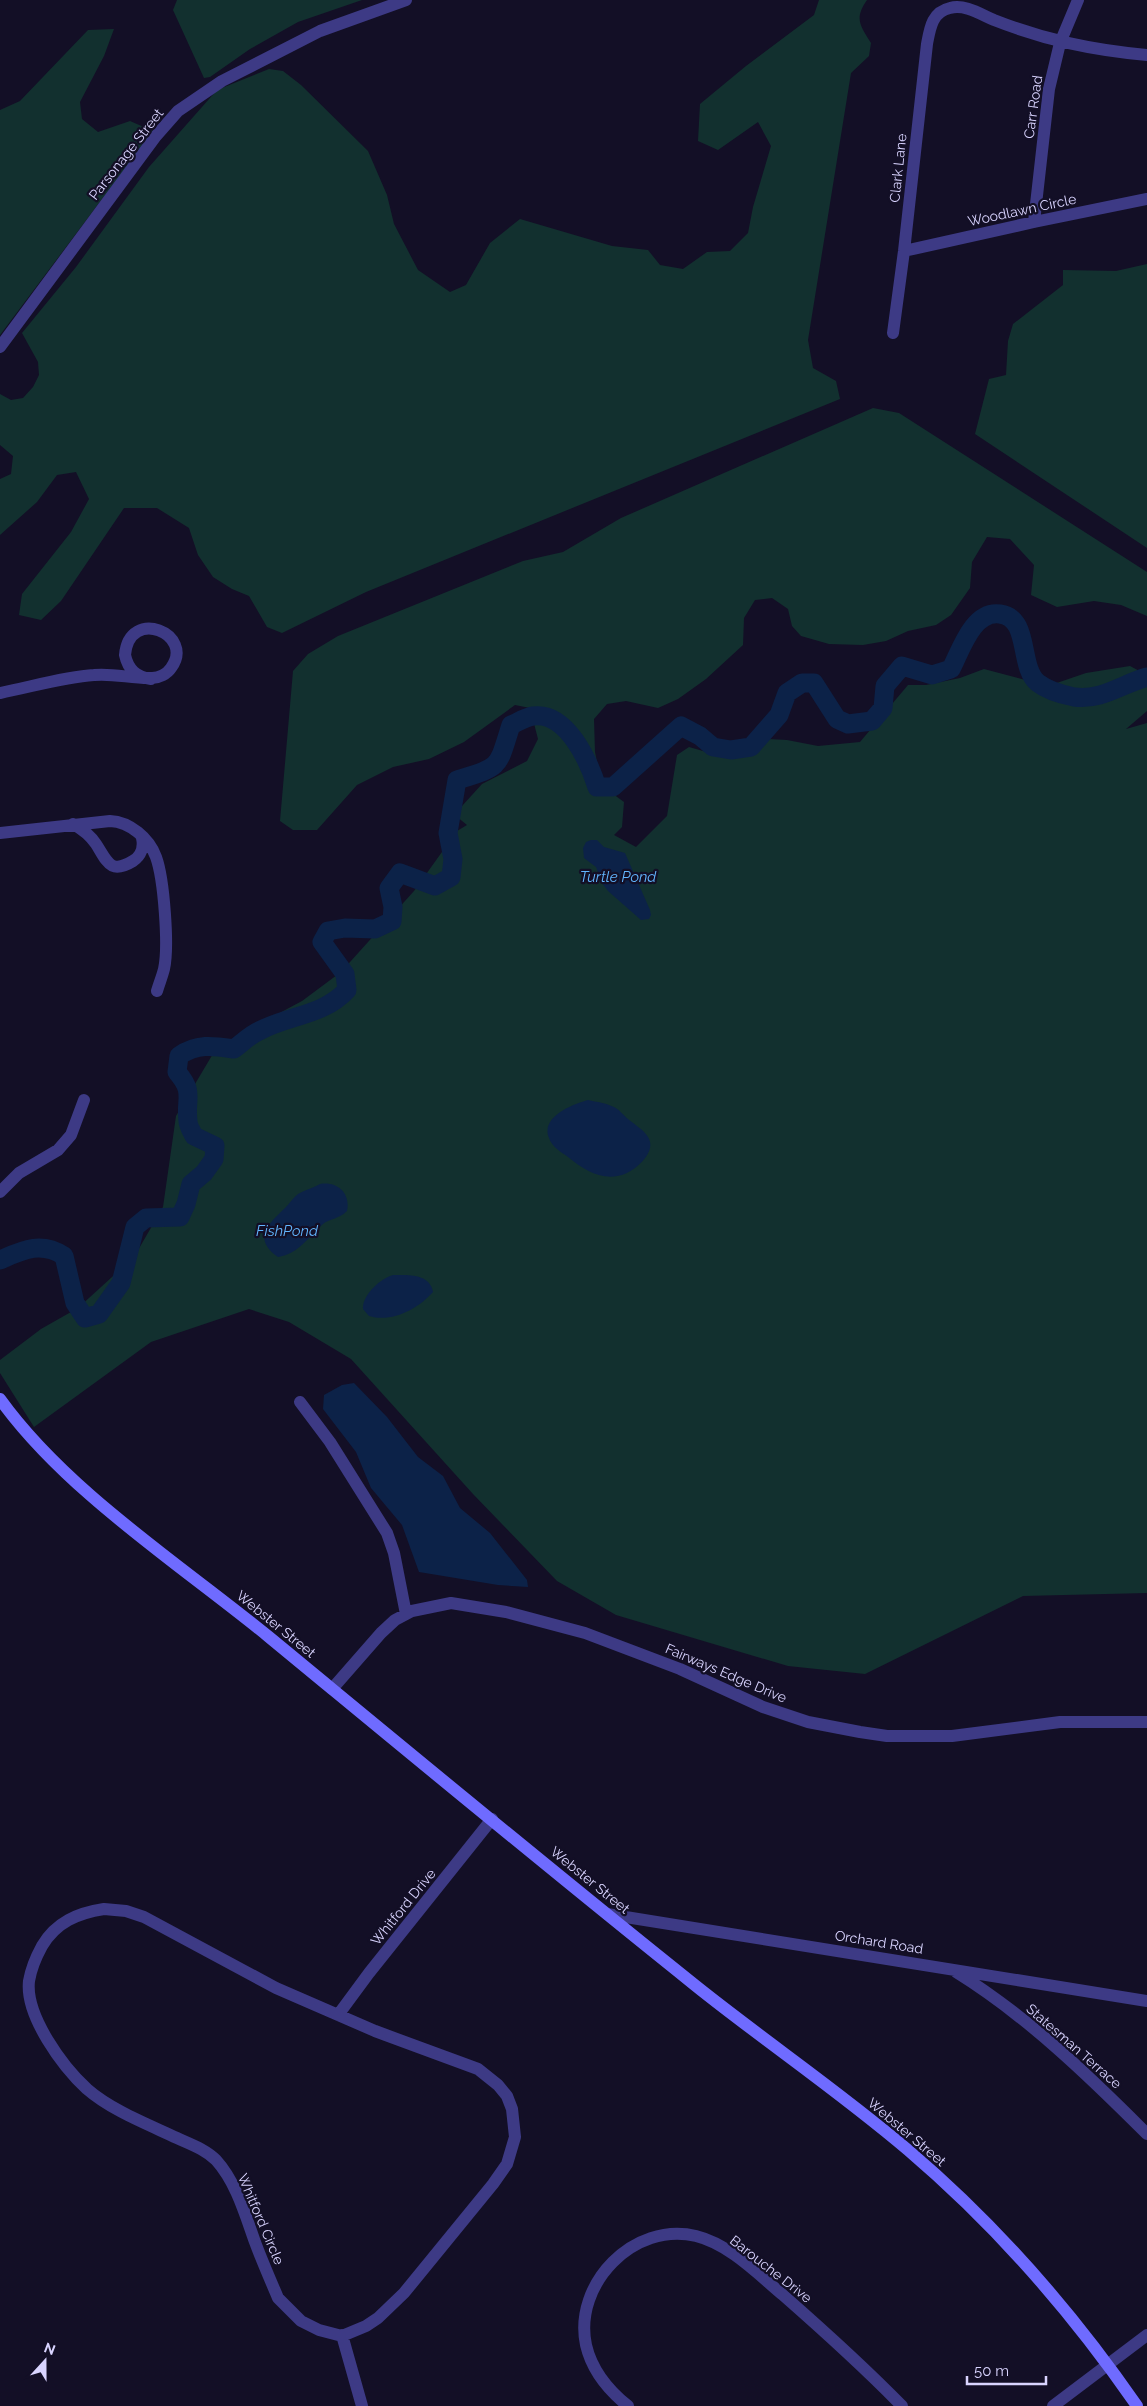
<svg xmlns="http://www.w3.org/2000/svg" width="1147" height="2406" viewBox="0 0 1147 2406" font-family="Raleway,sans-serif">
<style>
.green{fill:#12302f}
.water{fill:#0c2248}
.lines{fill:none;stroke-linecap:round;stroke-linejoin:round}
.river{stroke:#0c2248;stroke-width:19}
.street{stroke:#3d3a85;stroke-width:12}
.secondary{stroke:#6f6bff;stroke-width:12}
.labels{text-anchor:middle;stroke-width:4.5;stroke-linejoin:round;paint-order:stroke}
.street-label{font-size:14px;fill:#d9d4ff;stroke:#130f26}
.water-label{font-size:15px;font-style:italic;fill:#62b6ff;stroke:#130f26}
</style>
<rect width="100%" height="100%" fill="#130f26"/>
<path class="green" d="M 177,0 L 362,0 L 298,22 L 250,49 L 210,77 L 204,78 L 173,10 Z
M 819,0 L 867,0 C 854,19 860,25 871,43 L 869,56 L 851,73 L 808,340 L 813,368 L 836,381 L 840,399 L 366,592 L 282,633 L 267,627 L 249,596 L 232,589 L 213,577 L 198,555 L 189,528 L 157,508 L 124,508 L 61,601 L 41,620 L 19,615 L 22,594 L 71,532 L 89,499 L 76,472 L 57,475 L 37,502 L 0,535 L 0,479 L 11,474 L 13,456 L 0,445 L 0,394 L 11,400 L 23,398 L 33,387 L 39,375 L 38,362 L 22,333 L 76,267 L 149,167 L 217,90 L 269,69 L 283,71 L 301,85 L 368,151 L 387,195 L 394,224 L 418,270 L 450,292 L 466,285 L 490,243 L 520,219 L 612,246 L 648,250 L 660,265 L 683,269 L 707,252 L 730,251 L 748,233 L 753,207 L 771,146 L 758,122 L 718,150 L 698,141 L 700,104 L 746,66 L 814,15 Z
M 114,29 L 104,56 L 80,102 L 82,119 L 98,132 L 130,121 L 153,131 L 0,335 L 0,110 L 20,101 L 88,30 Z
M 1147,264 L 1147,548 L 975,434 L 989,379 L 1006,375 L 1008,341 L 1013,324 L 1063,285 L 1063,270 L 1116,271 Z
M 873,408 L 899,413 L 1147,572 L 1147,616 L 1121,605 L 1094,601 L 1057,607 L 1031,595 L 1034,565 L 1010,539 L 987,537 L 972,562 L 970,588 L 951,615 L 936,625 L 908,631 L 886,641 L 863,645 L 829,644 L 801,636 L 792,626 L 788,609 L 772,598 L 755,600 L 744,618 L 743,645 L 706,679 L 678,699 L 658,708 L 626,701 L 607,704 L 594,719 L 595,752 L 602,786 L 624,802 L 622,827 L 614,835 L 636,847 L 667,816 L 677,755 L 689,747 L 724,757 L 768,739 L 787,740 L 818,746 L 860,742 L 908,685 L 926,685 L 960,678 L 984,669 L 1048,686 L 1086,673 L 1130,666 L 1147,675 L 1147,711 L 1126,729 L 1147,723 L 1147,1593 L 1023,1596 L 865,1674 L 788,1666 L 616,1615 L 557,1581 L 473,1494 L 351,1359 L 289,1322 L 249,1309 L 151,1342 L 34,1427 L 0,1373 L 0,1360 L 41,1329 L 78,1308 L 134,1257 L 163,1207 L 176,1116 L 214,1052 L 244,1032 L 302,1001 L 341,972 L 414,891 L 457,831 L 467,825 L 456,816 L 462,806 L 482,784 L 527,761 L 538,739 L 530,708 L 515,705 L 464,742 L 429,759 L 393,767 L 357,785 L 317,830 L 293,830 L 280,821 L 293,671 L 308,654 L 338,636 L 523,561 L 563,552 L 621,518 Z"/>
<path class="water" d="M 591,840 L 597,840 L 604,847 L 625,853 L 650,910 L 651,915 L 649,919 L 641,920 L 608,891 L 602,883 L 596,867 L 584,858 L 583,848 L 586,842 Z
M 588,1100 C 597,1102 606,1103 614,1107 C 620,1110 623,1115 628,1119 C 635,1125 644,1130 648,1137 C 657,1151 638,1168 627,1173 C 605,1183 585,1171 568,1157 C 561,1152 552,1147 549,1138 C 540,1117 573,1104 588,1100 Z
M 320,1184 C 337,1181 351,1193 347,1211 C 339,1219 329,1219 323,1224 C 309,1237 298,1254 278,1257 C 252,1239 268,1224 285,1208 C 289,1204 293,1198 298,1194 C 305,1190 313,1188 320,1184 Z
M 393,1275 C 407,1275 430,1273 433,1292 C 418,1309 392,1323 369,1316 L 363,1309 C 362,1295 381,1278 393,1275 Z
M 354,1383 L 387,1417 L 418,1457 L 443,1476 L 460,1508 L 490,1533 L 527,1580 L 528,1587 L 498,1585 L 419,1572 L 402,1525 L 371,1488 L 356,1452 L 323,1409 L 324,1395 L 342,1385 Z"/>
<g class="lines">
<path class="river" d="M 0,1260 C 23,1250 41,1241 64,1256 L 75,1303 L 85,1318 L 99,1314 L 121,1283 L 135,1227 L 146,1218 L 180,1217 L 186,1204 L 191,1184 L 204,1173 L 214,1159 L 215,1146 L 194,1136 C 192,1132 188,1126 188,1121 C 185,1098 195,1093 177,1072 L 179,1056 C 197,1043 214,1046 234,1049 C 242,1043 250,1035 259,1031 C 289,1015 323,1016 347,990 L 345,974 L 322,942 L 328,931 L 345,928 L 375,929 L 392,921 L 393,907 L 389,888 L 400,873 L 435,886 L 451,877 L 453,859 L 448,833 L 457,780 C 502,766 497,769 511,725 C 518,722 526,717 533,716 C 567,711 589,762 597,787 L 613,787 L 681,726 L 700,736 L 713,747 L 731,750 L 751,747 L 779,715 L 787,693 L 802,683 L 814,683 L 837,719 L 848,724 L 872,721 L 883,708 L 885,686 L 902,666 L 932,675 L 951,669 C 961,650 973,610 1000,614 C 1031,618 1018,667 1038,683 C 1047,690 1064,695 1074,697 C 1101,701 1122,684 1147,677"/>
<path class="street" d="M 1034,222 L 1049,89 L 1060,43 L 1078,0
M 904,251 L 1034,222 L 1147,199
M 893,333 L 904,251 L 927,44 C 930,28 932,12 950,8 C 965,4 980,14 994,20 C 1045,40 1092,50 1147,55
M 0,347 L 156,136 L 178,111 L 222,81 L 320,31 L 406,0
M 0,693 C 31,687 63,677 94,675 C 114,673 133,679 152,678 C 159,678 167,674 171,668 C 196,634 129,606 125,655 C 128,669 136,677 151,679
M 73,824 C 82,829 90,835 96,844 C 107,861 110,875 133,861 C 141,856 144,847 142,838
M 0,833 L 110,821 C 130,822 149,838 156,857 C 164,879 169,947 164,969 C 162,977 159,984 157,991
M 0,1192 L 19,1173 L 58,1150 L 71,1135 L 84,1100
M 300,1402 L 330,1442 L 387,1533 L 394,1553 L 406,1614
M 332,1689 L 381,1633 L 395,1620 L 412,1611 L 451,1603 L 506,1612 L 585,1633 L 680,1669 L 763,1707 L 808,1722 L 860,1732 L 887,1736 L 952,1736 L 1060,1722 L 1147,1722
M 104,1909 L 126,1911 L 144,1917 L 276,1988 L 375,2031 L 478,2069 L 498,2085 L 507,2096 L 512,2109 L 515,2137 L 507,2164 L 493,2184 L 404,2293 L 378,2318 L 366,2326 L 342,2336 L 319,2330 L 301,2321 L 278,2298 C 270,2279 262,2261 255,2242 C 245,2214 236,2182 216,2160 C 205,2149 190,2144 177,2138 C 147,2124 111,2110 87,2089 C 63,2067 25,2016 29,1981 C 31,1969 36,1957 42,1946 C 56,1922 78,1913 104,1909 Z
M 607,1914 L 1147,2001
M 956,1972 C 1027,2016 1088,2075 1147,2134
M 338,2015 L 369,1973 L 492,1819
M 342,2335 L 362,2406
M 628,2406 C 608,2390 592,2371 586,2345 C 573,2284 634,2221 696,2236 C 729,2244 758,2274 783,2295 C 824,2331 864,2367 902,2406
M 1053,2406 L 1147,2335"/>
<path class="secondary" d="M 0,1399 C 66,1491 181,1565 269,1637 C 411,1754 552,1871 696,1986 C 766,2042 840,2092 908,2150 C 996,2225 1072,2312 1137,2406"/>
</g>
<g class="labels">
<g class="street-label">
<text transform="translate(1033 107) rotate(-82)" y="5">Carr Road</text>
<text transform="translate(126 154) rotate(-52)" y="5">Parsonage Street</text>
<text transform="translate(898 168) rotate(-84)" y="5">Clark Lane</text>
<text transform="translate(1022 210) rotate(-12)" y="5">Woodlawn Circle</text>
<text transform="translate(276 1624) rotate(39)" y="5">Webster Street</text>
<text transform="translate(726 1673) rotate(23)" y="5">Fairways Edge Drive</text>
<text transform="translate(590 1880) rotate(39)" y="5">Webster Street</text>
<text transform="translate(403 1907) rotate(-51)" y="5">Whitford Drive</text>
<text transform="translate(879 1942) rotate(9)" y="5">Orchard Road</text>
<text transform="translate(1074 2046) rotate(41)" y="5">Statesman Terrace</text>
<text transform="translate(907 2132) rotate(40)" y="5">Webster Street</text>
<text transform="translate(261 2219) rotate(67)" y="5">Whitford Circle</text>
<text transform="translate(771 2269) rotate(38)" y="5">Barouche Drive</text>
</g>
<g class="water-label">
<text x="618" y="882">Turtle Pond</text>
<text x="287" y="1236">FishPond</text>
</g>
</g>
<g transform="translate(45 2361) rotate(21)" stroke="#130f26" stroke-width="4" paint-order="stroke">
<path d="M0-4L9 19L0 12L-9 19Z" fill="#d9d4ff"/>
<text y="-8" font-size="14" font-weight="bold" text-anchor="middle" fill="#d9d4ff">N</text>
</g>
<path d="M967 2376v8h79v-8" fill="none" stroke="#d9d4ff" stroke-width="2.5"/>
<text x="974" y="2376" font-size="15" fill="#d9d4ff" stroke="#130f26" stroke-width="4" paint-order="stroke">50 m</text>
</svg>
